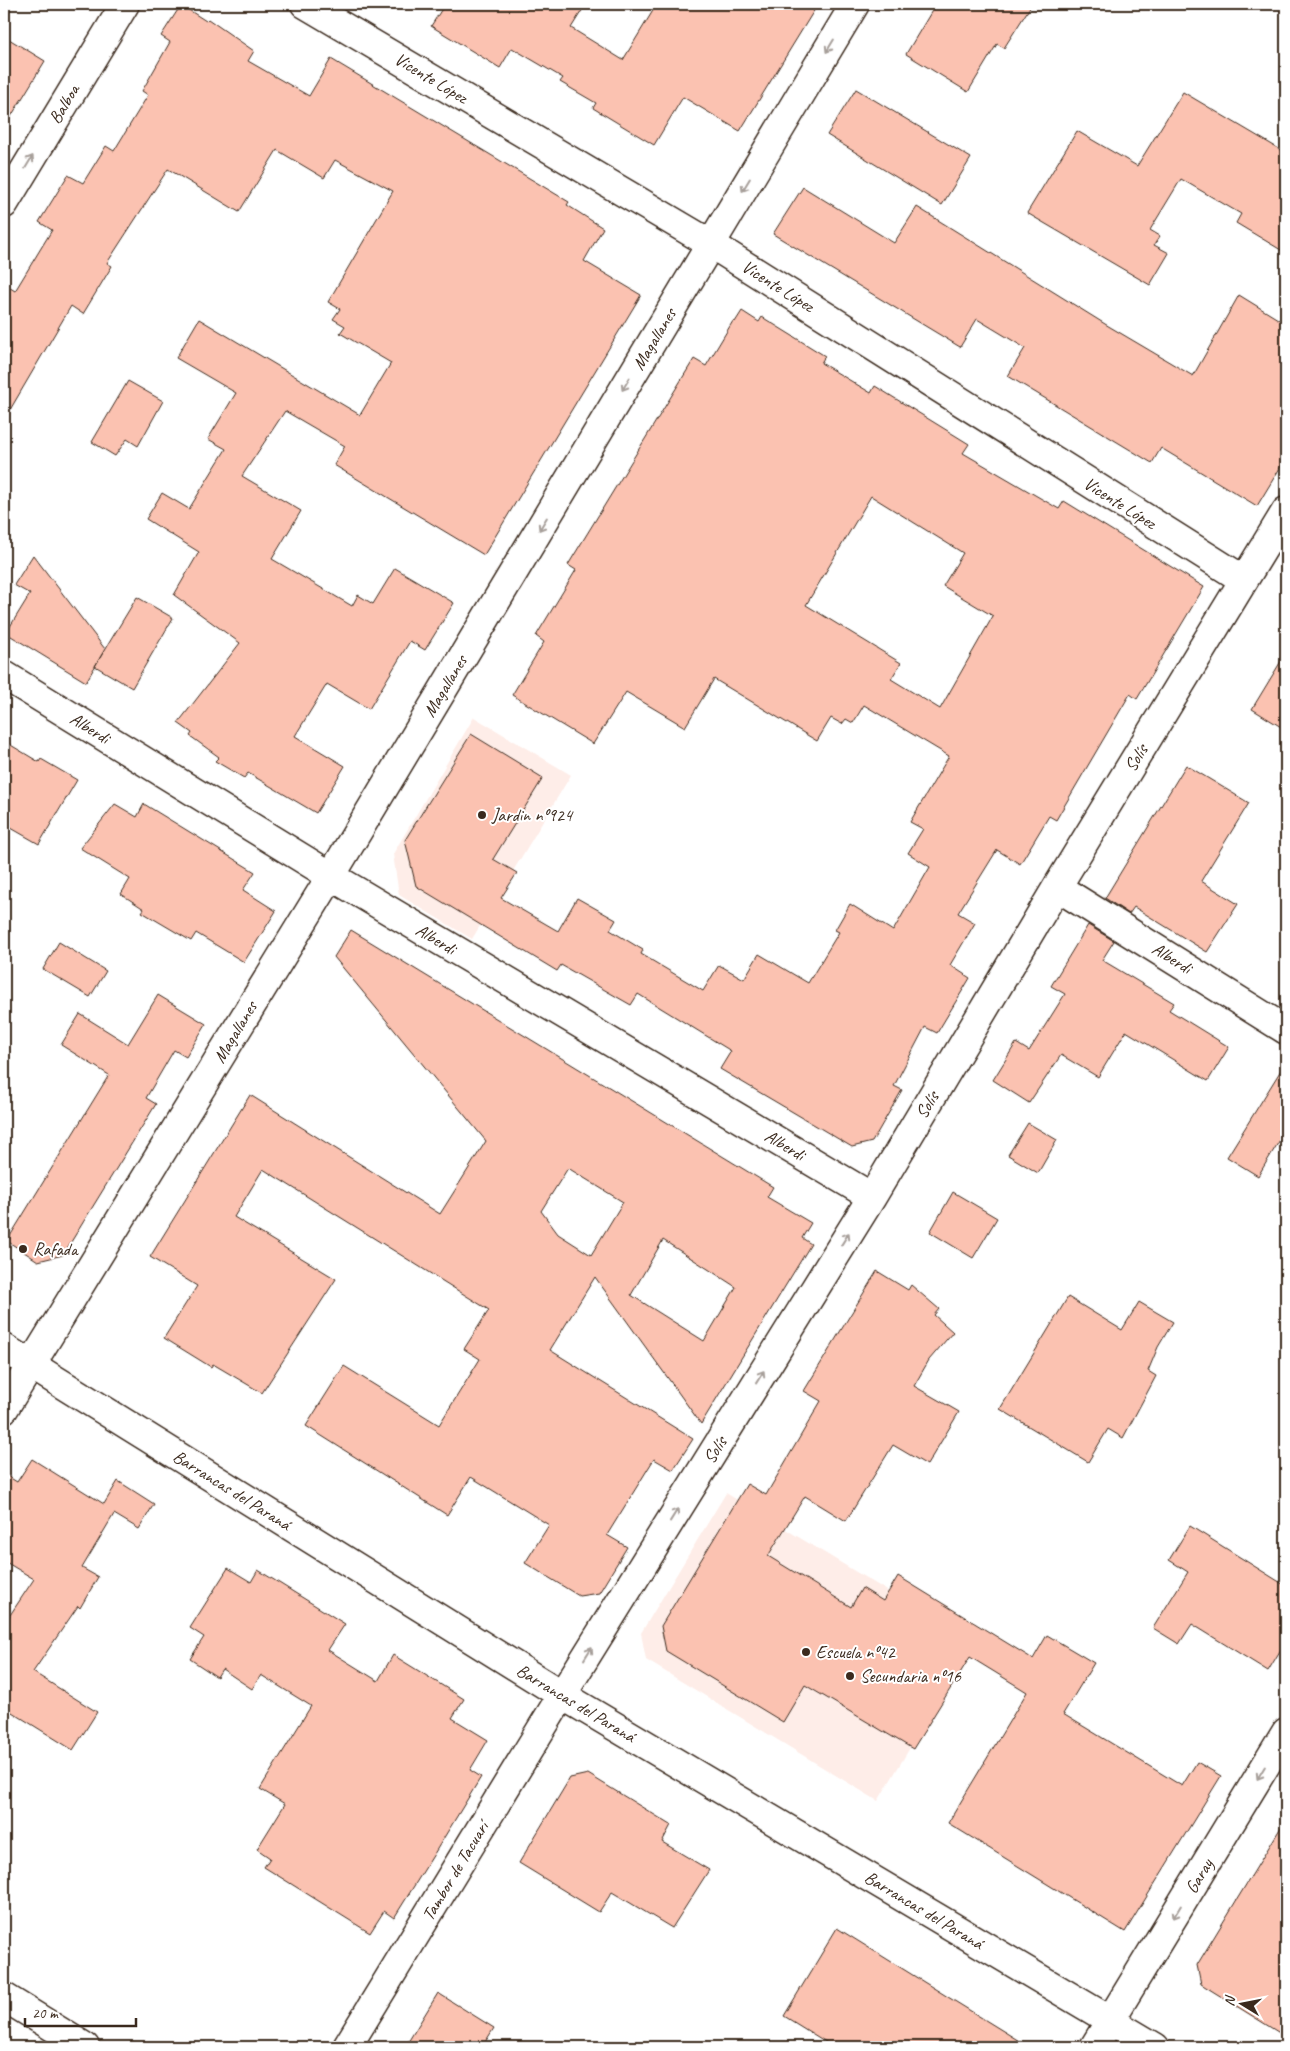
<svg xmlns="http://www.w3.org/2000/svg" width="1290" height="2051" viewBox="0 0 1290 2051" font-family="Caveat,sans-serif">
<style>
.built{fill:#feede8}
.building{fill:#fbc2b1;stroke:#3b2a1e;fill-rule:evenodd}
.lines{fill:none;stroke-linecap:round;stroke-linejoin:round}
.minor-casing{stroke:#3b2a1e;stroke-width:31}
.secondary-casing{stroke:#3b2a1e;stroke-width:31}
.minor{stroke:#fff;stroke-width:28}
.secondary{stroke:#fff;stroke-width:28}
.oneway{stroke:#a79f9a}
.poi-dot{fill:#3b2a1e;stroke:#fff;stroke-width:2}
.labels{text-anchor:middle;stroke-width:4;stroke-linejoin:round;paint-order:stroke}
.street-label{font-size:18px;fill:#3b2a1e;stroke:#fff}
.poi-label{font-size:18px;fill:#3b2a1e;stroke:#fff;text-anchor:start}
</style>
<rect width="100%" height="100%" fill="#fff"/>
<filter id="ink" filterUnits="userSpaceOnUse"><feTurbulence type="fractalNoise" baseFrequency=".02" numOctaves="2"/><feDisplacementMap in="SourceGraphic" scale="10" xChannelSelector="R" yChannelSelector="G"/><feConvolveMatrix kernelMatrix="1 2 1 2 8 2 1 2 1" color-interpolation-filters="sRGB"/></filter>
<g filter="url(#ink)">
<path class="built" d="M 474,717 L 571,775 L 472,939 L 399,895 L 393,854 Z
M 726,1493 L 973,1643 L 878,1801 L 646,1660 L 641,1633 Z"/>
<path class="building" d="M 445,4 L 586,4 L 571,28 L 623,60 L 657,4 L 818,4 L 740,131 L 683,97 L 654,145 L 593,108 L 596,103 L 560,82 L 563,78 L 512,48 L 500,68 L 431,26 Z
M 936,4 L 1032,4 L 1004,48 L 997,44 L 968,92 L 906,54 Z
M 181,5 L 206,21 L 208,19 L 254,51 L 248,61 L 309,96 L 331,59 L 569,202 L 567,205 L 603,228 L 584,261 L 641,295 L 484,555 L 334,465 L 345,446 L 285,411 L 242,476 L 301,511 L 272,559 L 352,606 L 358,595 L 373,604 L 395,568 L 454,603 L 425,650 L 410,641 L 369,709 L 327,684 L 295,736 L 345,766 L 316,813 L 248,773 L 244,778 L 215,761 L 219,757 L 190,736 L 192,733 L 178,723 L 240,643 L 174,595 L 199,552 L 146,519 L 162,493 L 189,509 L 226,449 L 208,439 L 236,393 L 176,358 L 199,319 L 360,415 L 391,363 L 340,333 L 345,326 L 333,319 L 340,309 L 328,302 L 393,191 L 335,160 L 324,178 L 277,150 L 239,212 L 168,169 L 107,263 L 112,266 L 83,314 L 71,306 L 4,420 L 4,284 L 15,291 L 52,230 L 39,222 L 68,175 L 83,183 L 106,146 L 114,151 L 148,95 L 142,91 L 170,42 L 161,36 Z
M 4,36 L 45,61 L 4,128 Z
M 856,89 L 971,158 L 942,205 L 827,135 Z
M 1183,92 L 1286,153 L 1286,253 L 1236,223 L 1241,214 L 1181,179 L 1150,230 L 1160,236 L 1154,245 L 1169,253 L 1150,285 L 1027,213 L 1077,131 L 1137,166 Z
M 803,187 L 894,243 L 917,207 L 1105,324 L 1193,376 L 1239,295 L 1286,324 L 1286,458 L 1257,506 L 1161,448 L 1152,463 L 1008,376 L 1025,348 L 977,319 L 960,347 L 773,234 Z
M 742,311 L 759,322 L 762,317 L 825,356 L 821,363 L 871,393 L 875,386 L 969,444 L 963,453 L 1059,509 L 1064,501 L 1204,587 L 1137,699 L 1130,694 L 1056,820 L 1049,816 L 1020,864 L 997,850 L 958,913 L 975,923 L 950,965 L 970,978 L 937,1033 L 925,1027 L 894,1086 L 902,1090 L 872,1142 L 852,1147 L 720,1069 L 731,1051 L 638,994 L 631,1005 L 561,965 L 557,971 L 416,886 L 405,840 L 471,734 L 543,778 L 493,859 L 517,873 L 501,898 L 558,931 L 577,898 L 616,920 L 610,930 L 643,950 L 641,954 L 703,991 L 719,965 L 744,979 L 759,954 L 808,983 L 839,932 L 835,930 L 850,904 L 893,931 L 930,867 L 908,853 L 923,829 L 910,822 L 949,756 L 864,705 L 853,723 L 846,719 L 842,724 L 831,718 L 817,741 L 714,679 L 685,727 L 626,692 L 593,744 L 512,695 L 544,642 L 536,636 L 576,570 L 568,565 L 694,359 L 706,366 L 733,321 L 735,322 ZM 871,496 L 963,553 L 943,586 L 993,616 L 940,709 L 891,679 L 901,663 L 806,605 Z
M 128,381 L 163,401 L 138,446 L 127,439 L 115,456 L 92,442 Z
M 33,555 L 105,649 L 86,682 L 6,633 L 30,594 L 14,585 Z
M 137,597 L 173,618 L 132,688 L 95,666 Z
M 1286,653 L 1286,730 L 1252,709 Z
M 4,741 L 39,762 L 41,759 L 77,780 L 39,844 L 4,824 Z
M 1186,765 L 1249,803 L 1201,881 L 1238,904 L 1207,952 L 1134,907 L 1129,914 L 1105,898 Z
M 115,804 L 137,817 L 144,804 L 255,872 L 243,890 L 276,911 L 244,962 L 196,933 L 191,941 L 142,912 L 144,909 L 121,894 L 130,879 L 80,848 Z
M 1088,925 L 1114,941 L 1102,960 L 1174,1003 L 1169,1010 L 1229,1047 L 1208,1081 L 1126,1031 L 1098,1077 L 1061,1055 L 1029,1103 L 993,1080 L 1016,1043 L 1029,1051 L 1065,994 L 1051,986 Z
M 351,930 L 773,1187 L 767,1197 L 811,1223 L 802,1238 L 811,1244 L 701,1424 L 595,1277 L 550,1350 L 693,1439 L 673,1470 L 654,1459 L 607,1535 L 627,1547 L 599,1593 L 579,1596 L 525,1563 L 549,1525 L 471,1477 L 447,1515 L 306,1426 L 344,1366 L 439,1425 L 480,1359 L 464,1349 L 489,1310 L 263,1169 L 234,1217 L 336,1279 L 262,1393 L 213,1364 L 211,1367 L 164,1338 L 197,1286 L 150,1257 L 250,1095 L 440,1214 L 486,1141 L 334,957 ZM 568,1168 L 623,1202 L 591,1255 L 558,1234 L 541,1211 ZM 663,1240 L 736,1287 L 704,1341 L 631,1295 Z
M 59,942 L 106,971 L 90,997 L 43,969 Z
M 158,995 L 206,1024 L 186,1057 L 174,1050 L 146,1098 L 156,1104 L 63,1255 L 38,1261 L 7,1241 L 109,1075 L 61,1045 L 80,1014 L 128,1044 Z
M 1286,1062 L 1286,1130 L 1258,1176 L 1227,1157 Z
M 1028,1123 L 1057,1140 L 1038,1173 L 1008,1155 Z
M 953,1192 L 997,1218 L 973,1258 L 930,1232 Z
M 877,1271 L 908,1290 L 911,1285 L 939,1309 L 934,1315 L 953,1332 L 929,1360 L 914,1386 L 959,1412 L 927,1465 L 893,1445 L 846,1521 L 805,1496 L 768,1556 L 851,1607 L 862,1588 L 883,1601 L 898,1576 L 1033,1659 L 1047,1635 L 1094,1663 L 1063,1714 L 1182,1786 L 1197,1762 L 1221,1776 L 1125,1932 L 948,1823 L 1027,1692 L 970,1657 L 913,1749 L 805,1685 L 783,1722 L 666,1651 L 661,1626 L 747,1484 L 766,1495 L 821,1401 L 804,1391 Z
M 1068,1297 L 1122,1330 L 1139,1302 L 1173,1322 L 1158,1347 L 1148,1371 L 1156,1376 L 1123,1438 L 1108,1429 L 1088,1462 L 1000,1409 Z
M 32,1459 L 104,1504 L 118,1481 L 154,1504 L 139,1529 L 114,1514 L 82,1568 L 98,1577 L 80,1608 L 78,1606 L 33,1672 L 97,1712 L 73,1750 L 7,1709 L 4,1715 L 4,1624 L 34,1579 L 4,1561 L 4,1474 L 17,1482 Z
M 1190,1526 L 1286,1586 L 1286,1641 L 1268,1671 L 1192,1624 L 1179,1644 L 1153,1628 L 1188,1572 L 1169,1560 Z
M 228,1568 L 251,1582 L 258,1570 L 345,1624 L 328,1650 L 378,1681 L 393,1655 L 464,1699 L 452,1718 L 488,1740 L 470,1770 L 481,1777 L 434,1854 L 394,1918 L 384,1911 L 370,1933 L 264,1867 L 270,1858 L 257,1849 L 285,1804 L 260,1789 L 311,1706 L 261,1675 L 252,1689 L 222,1669 L 217,1677 L 190,1659 L 204,1637 L 190,1628 Z
M 588,1774 L 671,1825 L 662,1842 L 709,1870 L 672,1928 L 612,1892 L 599,1912 L 519,1863 L 570,1778 Z
M 1286,1819 L 1286,2037 L 1201,1984 L 1197,1965 Z
M 837,1928 L 948,1997 L 1029,2047 L 834,2047 L 784,2016 Z
M 438,1993 L 494,2028 L 482,2047 L 405,2047 Z"/>
<g class="lines">
<defs>
<path id="minor" d="M 305,4 L 711,244 L 1244,580
M 4,204 L 125,4
M 4,675 L 331,876 L 872,1197
M 1057,887 L 1286,1030
M 4,1409 L 331,876 L 855,4
M 4,1997 L 85,2047
M 347,2047 L 562,1695 L 872,1197 L 1057,887 L 1286,511
M 1094,2047 L 1286,1732"/>
<path id="secondary" d="M 4,1348 L 562,1695 L 1155,2047"/>
</defs>
<use href="#minor" class="minor-casing"/>
<use href="#secondary" class="secondary-casing"/>
<use href="#minor" class="minor"/>
<use href="#secondary" class="secondary"/>
</g>
<defs><path id="oneway-shaft" d="M-6 0H5M1.5-3L5.5 0L1.5 3" fill="none" stroke-width="1.6" stroke-linecap="round" stroke-linejoin="round" transform="scale(1.25)"/></defs>
<g class="oneway">
<use href="#oneway-shaft" transform="translate(830 46) rotate(121)"/>
<use href="#oneway-shaft" transform="translate(29 162) rotate(-59)"/>
<use href="#oneway-shaft" transform="translate(746 185) rotate(121)"/>
<use href="#oneway-shaft" transform="translate(626 384) rotate(121)"/>
<use href="#oneway-shaft" transform="translate(543 524) rotate(121)"/>
<use href="#oneway-shaft" transform="translate(845 1239) rotate(-58)"/>
<use href="#oneway-shaft" transform="translate(760 1377) rotate(-58)"/>
<use href="#oneway-shaft" transform="translate(674 1515) rotate(-58)"/>
<use href="#oneway-shaft" transform="translate(588 1653) rotate(-58)"/>
<use href="#oneway-shaft" transform="translate(1261 1773) rotate(121)"/>
<use href="#oneway-shaft" transform="translate(1177 1912) rotate(121)"/>
</g>
</g>
<g class="poi-dot">
<circle cx="482" cy="815" r="5"/>
<circle cx="23" cy="1249" r="5"/>
<circle cx="806" cy="1652" r="5"/>
<circle cx="850" cy="1676" r="5"/>
</g>
<g class="labels">
<g class="street-label">
<text transform="translate(431 78) rotate(31)" y="6">Vicente López</text>
<text transform="translate(64 104) rotate(-59)" y="6">Balboa</text>
<text transform="translate(778 286) rotate(32)" y="6">Vicente López</text>
<text transform="translate(654 339) rotate(-59)" y="6">Magallanes</text>
<text transform="translate(1120 503) rotate(32)" y="6">Vicente López</text>
<text transform="translate(445 686) rotate(-59)" y="6">Magallanes</text>
<text transform="translate(90 728) rotate(32)" y="6">Alberdi</text>
<text transform="translate(1136 758) rotate(-59)" y="6">Solís</text>
<text transform="translate(436 939) rotate(31)" y="6">Alberdi</text>
<text transform="translate(1172 958) rotate(32)" y="6">Alberdi</text>
<text transform="translate(235 1032) rotate(-59)" y="6">Magallanes</text>
<text transform="translate(927 1105) rotate(-59)" y="6">Solís</text>
<text transform="translate(785 1145) rotate(31)" y="6">Alberdi</text>
<text transform="translate(715 1450) rotate(-58)" y="6">Solís</text>
<text transform="translate(232 1490) rotate(32)" y="6">Barrancas del Paraná</text>
<text transform="translate(576 1703) rotate(31)" y="6">Barrancas del Paraná</text>
<text transform="translate(455 1871) rotate(-59)" y="6">Tambor de Tacuarí</text>
<text transform="translate(1199 1876) rotate(-59)" y="6">Garay</text>
<text transform="translate(924 1910) rotate(31)" y="6">Barrancas del Paraná</text>
</g>
<g class="poi-label">
<text x="492" y="821">Jardin nº924</text>
<text x="33" y="1255">Rafada</text>
<text x="816" y="1658">Escuela nº42</text>
<text x="860" y="1682">Secundaria nº16</text>
</g>
</g>
<rect width="1290" height="2051" fill="none" stroke="#fff" stroke-width="20"/>
<rect x="10" y="10" width="1270" height="2031" fill="none" stroke="#3b2a1e" stroke-width="2" filter="url(#ink)"/>
<g transform="translate(1242 2004) rotate(280)" stroke="#ffffff" stroke-width="4" paint-order="stroke">
<path d="M0-4L9 19L0 12L-9 19Z" fill="#3b2a1e"/>
<text y="-8" font-size="14" font-weight="bold" text-anchor="middle" fill="#3b2a1e">N</text>
</g>
<path d="M25 2018v8h111v-8" fill="none" stroke="#3b2a1e" stroke-width="2.5"/>
<text x="32" y="2018" font-size="15" fill="#3b2a1e" stroke="#ffffff" stroke-width="4" paint-order="stroke">20 m</text>
</svg>
